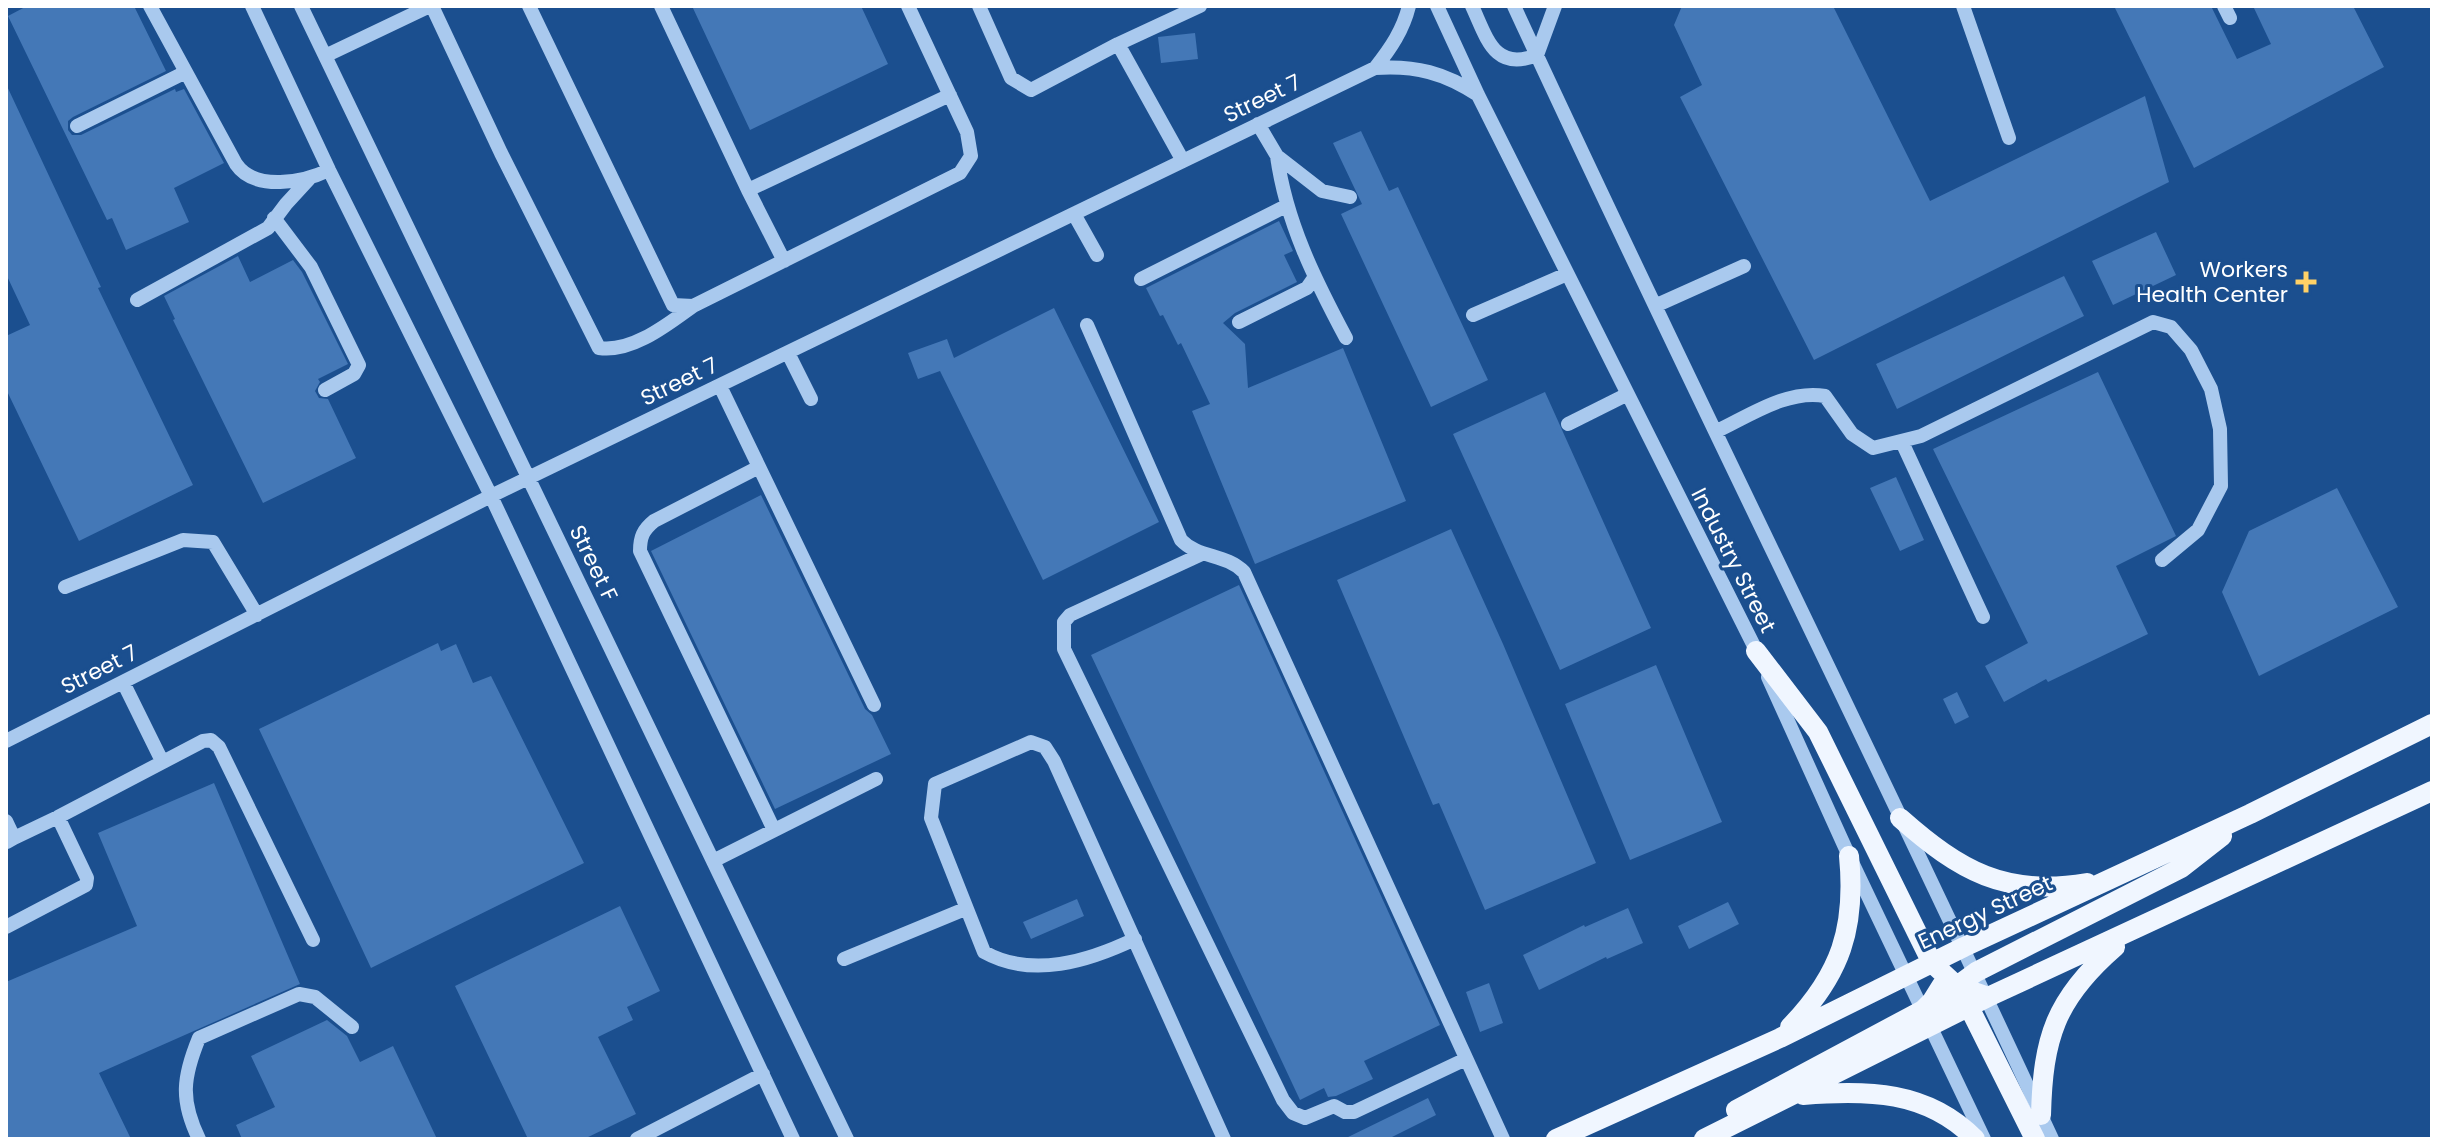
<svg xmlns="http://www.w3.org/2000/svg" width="2438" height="1145" viewBox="0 0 2438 1145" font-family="Poppins,sans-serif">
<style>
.building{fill:#4478b7}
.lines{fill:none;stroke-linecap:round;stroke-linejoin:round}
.minor{stroke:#a9c9ee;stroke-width:14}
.major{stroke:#f0f6ff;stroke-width:20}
.poi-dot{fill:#ffd166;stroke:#1b4f8f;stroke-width:3}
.labels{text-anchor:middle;stroke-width:6;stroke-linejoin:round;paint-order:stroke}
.street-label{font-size:22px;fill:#fff;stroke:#1b4f8f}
.poi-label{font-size:22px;fill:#fff;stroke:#1b4f8f;text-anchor:end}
</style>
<rect width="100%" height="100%" fill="#1b4f8f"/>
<path class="building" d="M 27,6 L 134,6 L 166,71 L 73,117 L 68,121 L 68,130 L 72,135 L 81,135 L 175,89 L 176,92 L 184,89 L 224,163 L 174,188 L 189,222 L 126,250 L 112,218 L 107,220 L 8,16 Z
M 692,6 L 861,6 L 888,64 L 750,130 Z
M 1682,6 L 1833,6 L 1930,201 L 2145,96 L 2169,182 L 1814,360 L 1680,97 L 1702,85 L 1674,25 Z
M 2114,6 L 2211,6 L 2237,59 L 2271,44 L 2253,6 L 2353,6 L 2384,67 L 2194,168 Z
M 1195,33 L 1198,59 L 1161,63 L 1158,37 Z
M 6,84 L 101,287 L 98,288 L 193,485 L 79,541 L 6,389 L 6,336 L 30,325 L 6,274 Z
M 1361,131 L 1389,191 L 1398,187 L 1488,380 L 1431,407 L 1341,214 L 1362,204 L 1333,143 Z
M 1279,221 L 1293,251 L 1284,255 L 1297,282 L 1235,313 L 1223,323 L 1245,344 L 1248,388 L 1343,348 L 1406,501 L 1255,564 L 1192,411 L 1210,404 L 1181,343 L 1178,345 L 1163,315 L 1160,316 L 1146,288 Z
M 2156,232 L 2176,275 L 2113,305 L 2092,261 Z
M 238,256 L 250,282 L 293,260 L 302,272 L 348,364 L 318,379 L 320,382 L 315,391 L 319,398 L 328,399 L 356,458 L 263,503 L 173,320 L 175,319 L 164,296 Z
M 2064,276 L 2084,316 L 1897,409 L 1876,364 Z
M 1054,308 L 1159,522 L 1043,580 L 940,371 L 918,379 L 908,353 L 947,339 L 954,358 Z
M 2098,372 L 2176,536 L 2116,566 L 2148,634 L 2048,682 L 2046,679 L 2004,702 L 1985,666 L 2028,643 L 1933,449 Z
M 1545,392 L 1651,628 L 1560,670 L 1453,434 Z
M 1896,477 L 1924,540 L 1900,551 L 1870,488 Z
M 2337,488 L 2398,607 L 2259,676 L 2222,592 L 2249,531 Z
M 761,495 L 865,709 L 872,715 L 891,754 L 775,809 L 651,551 Z
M 1451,529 L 1503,644 L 1596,863 L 1485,910 L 1439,803 L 1433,805 L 1337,580 Z
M 1239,585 L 1440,1025 L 1364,1061 L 1373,1079 L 1336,1096 L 1328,1097 L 1324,1088 L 1300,1100 L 1091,655 Z
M 438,643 L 441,651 L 456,644 L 473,683 L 491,676 L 584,863 L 371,968 L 259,729 Z
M 1656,665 L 1722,822 L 1630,860 L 1565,704 Z
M 1957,692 L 1969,717 L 1955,724 L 1943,699 Z
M 214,783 L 300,984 L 99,1073 L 131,1139 L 6,1139 L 6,982 L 137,926 L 98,833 Z
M 1077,899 L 1084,916 L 1031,939 L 1023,922 Z
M 1728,902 L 1739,924 L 1689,949 L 1678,926 Z
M 620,906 L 660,991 L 627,1007 L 633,1020 L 598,1037 L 636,1114 L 584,1139 L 528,1139 L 455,986 Z
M 1628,908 L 1643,943 L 1607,959 L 1606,957 L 1539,990 L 1523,955 L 1584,925 L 1585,927 Z
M 1489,983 L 1503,1023 L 1480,1032 L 1466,992 Z
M 327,1020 L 347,1036 L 360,1062 L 393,1046 L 437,1139 L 242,1139 L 236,1125 L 275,1107 L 251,1056 Z
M 1428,1098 L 1436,1115 L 1388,1139 L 1344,1139 Z"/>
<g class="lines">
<path class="minor" d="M 150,6 L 236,164 C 255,192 304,182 329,170
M 252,6 L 329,170 L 491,496 L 793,1139
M 301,6 L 847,1139
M 432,6 L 501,153 L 599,348 C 632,353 668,324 693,306
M 529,6 L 673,305 L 693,306 L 960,173 L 971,156 L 967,132 L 908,6
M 661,6 L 748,190 L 950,95
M 979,6 L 1011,78 L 1031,90 L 1118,44 L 1200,6
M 1437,6 L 1478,95 L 1760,658
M 1472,6 C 1487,38 1494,72 1537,55 L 1555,6
M 1514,6 C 1689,386 1877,759 2052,1139
M 1963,6 L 2009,138
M 2224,6 L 2230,18
M 1118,44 L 1183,161
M 325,56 L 430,6
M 1375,68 C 1391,48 1403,30 1409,6
M 1258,124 L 1277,156 L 1322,191 L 1350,197
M 77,126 L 186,72
M 1277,156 C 1286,222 1315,280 1346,338
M 748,190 L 784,261
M 1074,214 L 1097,255
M 274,218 L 311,267 L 359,365 L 354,374 L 325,390
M 1141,279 L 1286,206
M 137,300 L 268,228 L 286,204 L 309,179
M 1657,305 L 1744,266
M 1473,315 L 1567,274
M 1239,322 L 1307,288 L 1314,278
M 1087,325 L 1181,540 C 1199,559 1225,553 1244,572 L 1503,1139
M 788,353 L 811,399
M 720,386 L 874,705
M 1568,424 L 1626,395
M 1717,431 C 1749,416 1788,389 1825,396 L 1852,434 L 1873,448 L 1921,436 L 2153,322 L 2171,327 L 2191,350 L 2211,389 L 2220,429 L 2221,486 L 2198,530 L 2162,560
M 1902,442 L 1983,617
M 759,467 L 654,521 C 643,530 640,537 640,551 L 774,830
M 1202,554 L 1070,615 L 1064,622 L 1064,649 L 1283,1100 L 1293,1113 L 1305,1118 L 1334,1106 L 1345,1112 L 1354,1112 L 1466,1059
M 65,587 L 183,540 L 213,542 L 257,615
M 1768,677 L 1849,856 L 1984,1139
M 123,682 L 162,761
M 6,741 L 491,496 L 1375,68 C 1415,65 1445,73 1478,95
M 6,821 L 14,838 L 7,842
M 14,838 L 58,817
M 713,861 L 876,779
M 6,927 L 86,885 L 87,878 L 58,817 L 203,741 L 211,740 L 219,747 L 313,940
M 1135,939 C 1089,961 1032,979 984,952 L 931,818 L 935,784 L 1031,742 L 1045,747 L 1054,761 L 1224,1139
M 844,959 L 965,909
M 199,1139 C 180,1100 183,1077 199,1038 L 299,994 L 315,997 L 352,1027
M 637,1139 L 763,1074"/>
<path class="major" d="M 1756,651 L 1818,732 L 1932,963 L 1957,986 L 1988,997
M 1900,818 C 1960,871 2005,897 2087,883
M 1961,998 L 1969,1007 L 2035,1139
M 1932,1025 L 1957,986 L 1976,972 L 2181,868 L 2222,836
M 1790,1027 C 1841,974 1856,928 1849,856
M 1803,1095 C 1867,1090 1927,1090 1975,1139
M 1736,1110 L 1923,1010 L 1932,1001 L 1942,985
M 2041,1115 C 2043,1038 2055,999 2115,947
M 1556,1139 L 1780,1038 L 1964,947 L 2250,814 L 2432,724
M 1704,1139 L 1988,997 L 2432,791"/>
</g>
<path class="poi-dot" d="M2302 270h8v8h8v8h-8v8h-8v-8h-8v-8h8z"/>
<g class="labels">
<g class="street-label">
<text transform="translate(1262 98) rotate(-26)" y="8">Street 7</text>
<text transform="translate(679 381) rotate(-26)" y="8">Street 7</text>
<text transform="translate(1734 560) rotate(63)" y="8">Industry Street</text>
<text transform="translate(594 563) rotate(64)" y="8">Street F</text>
<text transform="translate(99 669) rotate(-27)" y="8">Street 7</text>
<text transform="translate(1985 912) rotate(-25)" y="8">Energy Street</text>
</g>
<g class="poi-label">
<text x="2288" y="277">Workers<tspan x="2288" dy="25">Health Center</tspan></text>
</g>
</g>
<rect width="2438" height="1145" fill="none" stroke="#ffffff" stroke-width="16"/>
</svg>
